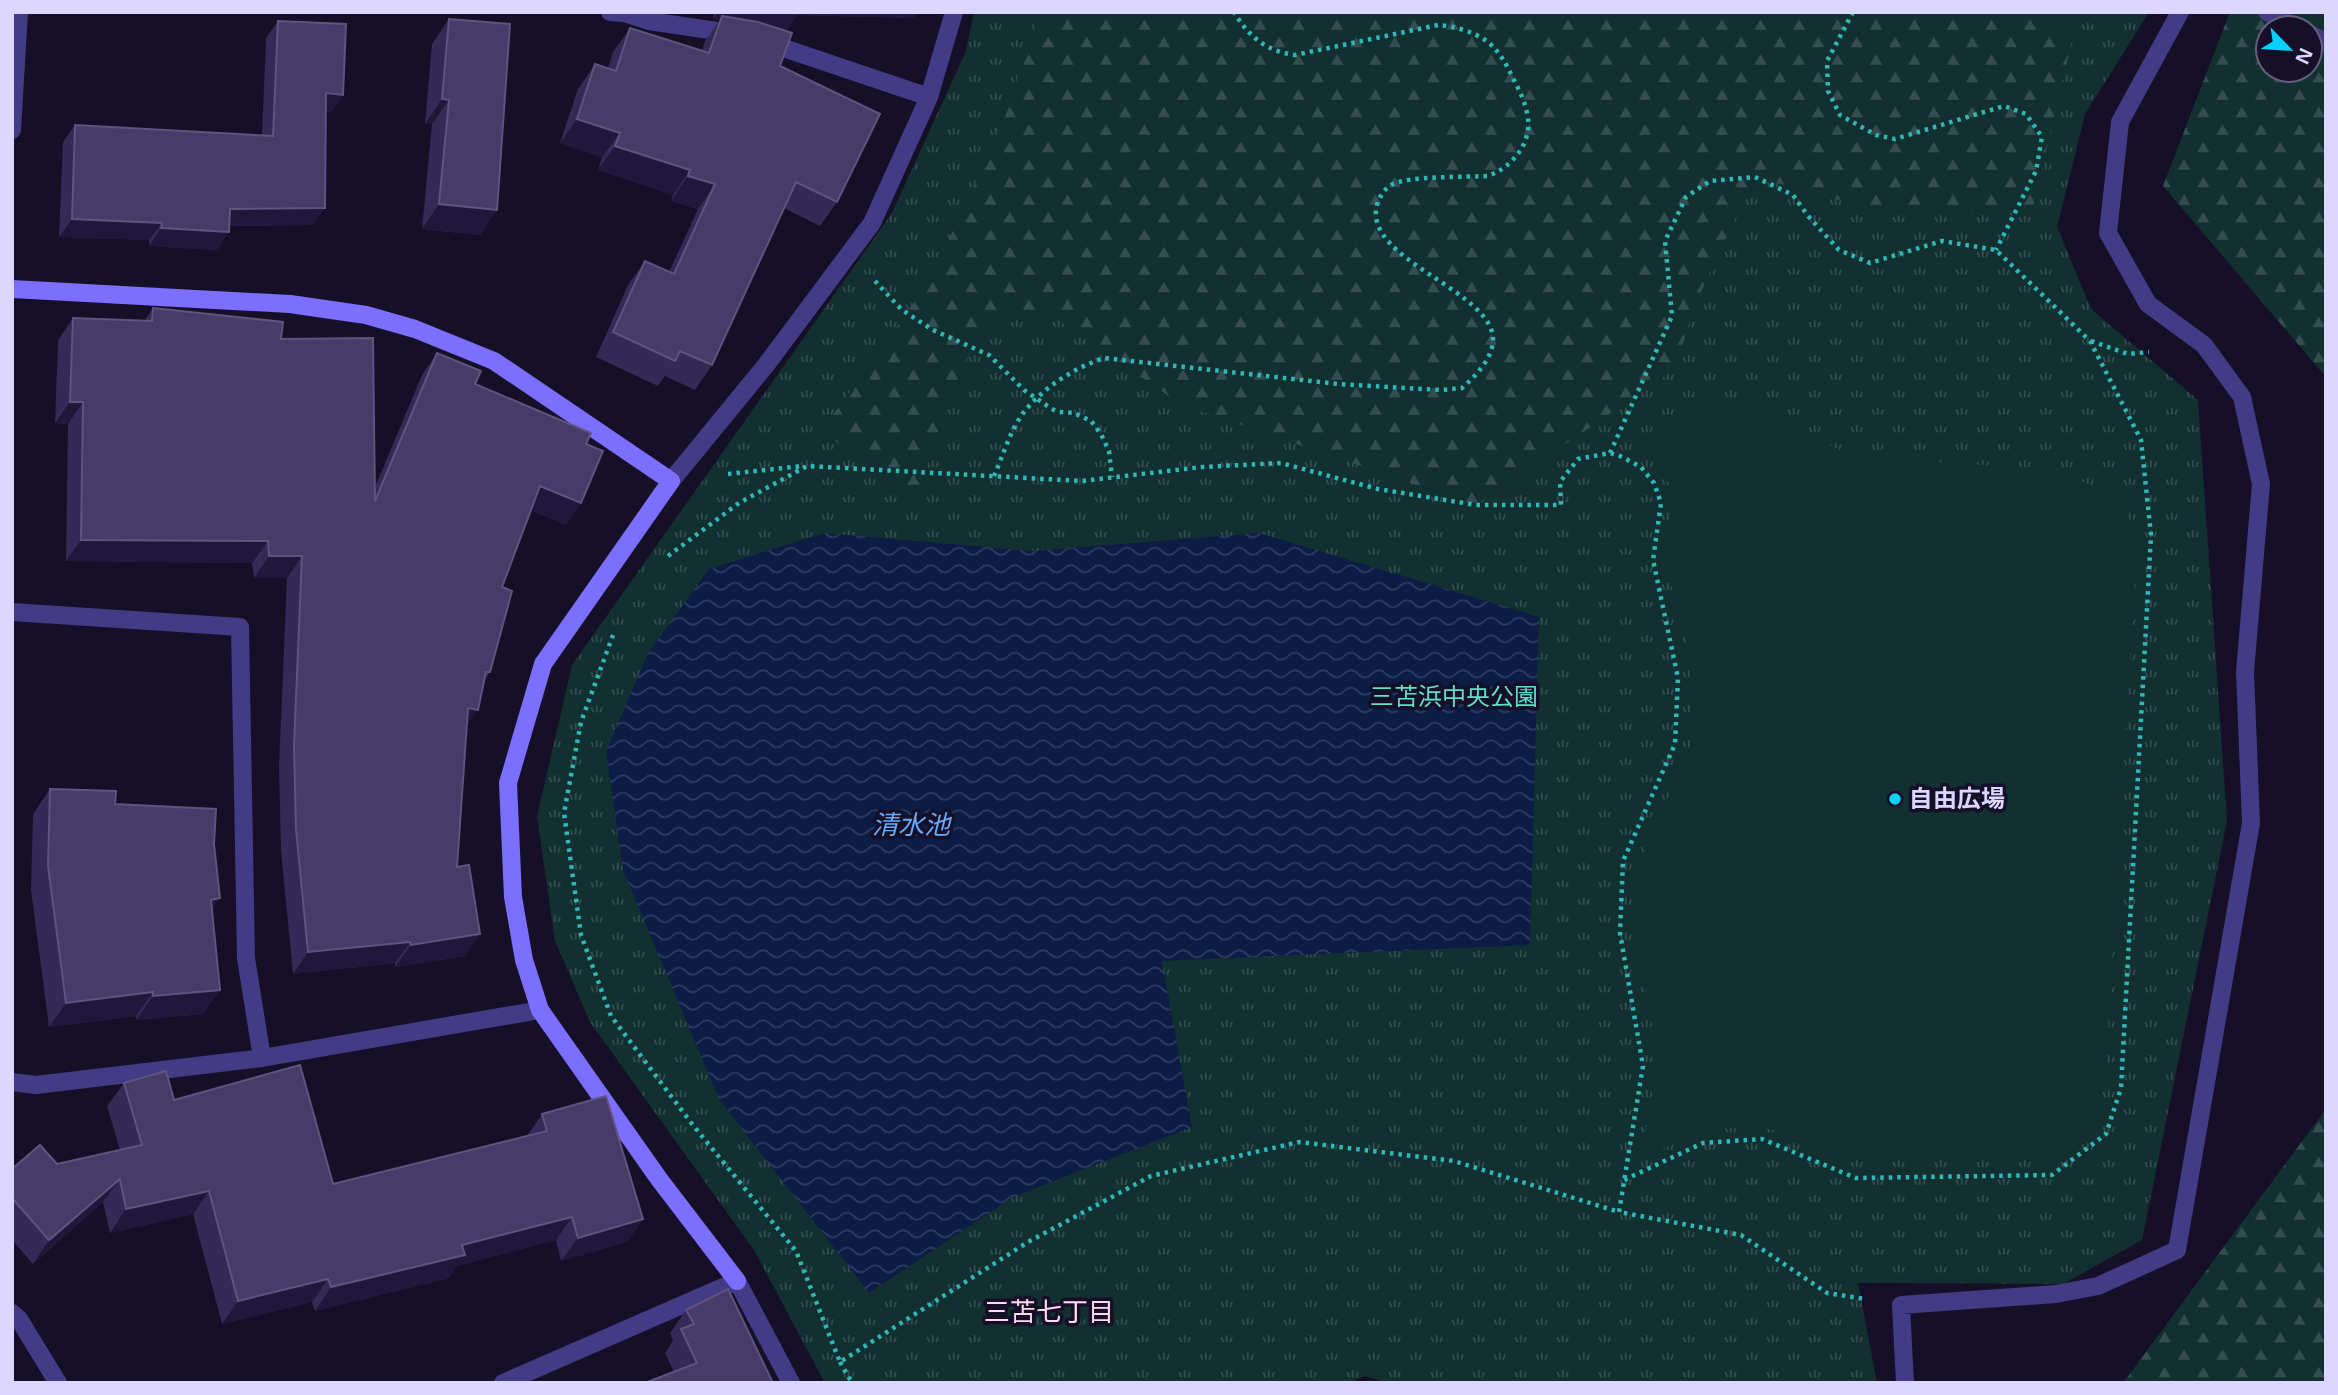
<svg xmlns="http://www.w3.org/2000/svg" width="2338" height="1395" viewBox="0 0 2338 1395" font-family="'Noto Sans','Noto Sans JP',sans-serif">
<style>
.grass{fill:url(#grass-tufts)}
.forest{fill:url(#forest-firs);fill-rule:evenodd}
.garden{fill:#133031}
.water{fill:url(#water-waves)}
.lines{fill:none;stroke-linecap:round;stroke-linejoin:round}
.path{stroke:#30b7b8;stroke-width:4.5;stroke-dasharray:3.5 5;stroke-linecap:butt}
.street{stroke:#433b85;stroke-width:18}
.secondary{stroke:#7c6efe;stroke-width:18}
.wall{fill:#352955}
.shaded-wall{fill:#20173b}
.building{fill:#473c67;stroke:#5e547f;stroke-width:2}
.poi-dot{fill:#04d2fd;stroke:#151027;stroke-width:2.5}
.labels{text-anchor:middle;stroke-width:7;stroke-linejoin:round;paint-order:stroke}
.park-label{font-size:24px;fill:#61dfc9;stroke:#151027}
.poi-label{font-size:24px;font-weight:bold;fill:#ddd6ff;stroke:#151027;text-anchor:start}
.water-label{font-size:26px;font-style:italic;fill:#65acfe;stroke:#151027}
.neighbourhood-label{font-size:26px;fill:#ffd8ee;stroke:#151027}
</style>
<defs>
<pattern id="grass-tufts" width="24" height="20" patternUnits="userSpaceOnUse" patternTransform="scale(1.75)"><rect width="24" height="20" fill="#133031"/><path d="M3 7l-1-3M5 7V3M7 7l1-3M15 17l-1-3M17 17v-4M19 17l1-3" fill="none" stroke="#354d50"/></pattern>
<pattern id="forest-firs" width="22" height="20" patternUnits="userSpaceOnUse" patternTransform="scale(1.75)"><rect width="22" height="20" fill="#133031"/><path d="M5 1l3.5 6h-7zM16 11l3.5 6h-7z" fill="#354d50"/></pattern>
<pattern id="water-waves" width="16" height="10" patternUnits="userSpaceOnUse" patternTransform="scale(1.75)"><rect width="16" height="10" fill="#0b1c45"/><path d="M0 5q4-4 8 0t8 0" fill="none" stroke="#2e3c61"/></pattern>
</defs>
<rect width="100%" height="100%" fill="#151027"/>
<path class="grass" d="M 974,12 L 2149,12 L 2085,114 L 2057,227 L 2091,309 L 2198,400 L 2227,821 L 2142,1240 L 2063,1284 L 1858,1283 L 1877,1383 L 1388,1383 L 1365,1376 L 1347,1383 L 825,1383 L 754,1250 L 590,1022 L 555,941 L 537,816 L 572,665 L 892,213 L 966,51 Z"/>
<path class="forest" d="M 1039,12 L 2028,12 L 2073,36 L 2031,216 L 1869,208 L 1755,177 L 1697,300 L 1674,370 L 1476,505 L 1182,405 L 1051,315 L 985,317 L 959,380 L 913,504 L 822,430 L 929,282 L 1002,126 Z
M 2230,12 L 2326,12 L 2326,377 L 2163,186 ZM 2268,28 L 2310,28 L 2310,70 L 2268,70 Z
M 2326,1109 L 2326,1383 L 2123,1383 Z"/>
<path class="garden" d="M 1687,408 L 1763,408 L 1850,456 L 2057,470 L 2117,497 L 2137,538 L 2105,1081 L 2085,1134 L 2039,1159 L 1845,1159 L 1764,1127 L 1702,1129 L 1641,1160 L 1658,1059 L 1637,937 L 1644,851 L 1691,747 L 1690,650 L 1661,548 L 1676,494 L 1643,444 Z"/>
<path class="water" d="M 824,533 L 1032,551 L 1259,533 L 1539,617 L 1530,945 L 1162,961 L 1192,1127 L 1013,1197 L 869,1293 L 719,1099 L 623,870 L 606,752 L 647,655 L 709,569 Z"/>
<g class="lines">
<path class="path" d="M 1853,12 L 1827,61 L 1828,91 L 1840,115 L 1876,135 L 1895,139 L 2004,106 L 2026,114 L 2042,137 L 2036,171 L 1996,250
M 875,281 L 902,310 L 933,330 L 989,355 L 1024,390 L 1052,409 L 1059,412 L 1074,413 L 1091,421 L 1101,434 L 1109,451 L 1112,477
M 2091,341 L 2128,354 L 2149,352
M 1610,453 L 1672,316 L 1665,241 L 1686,197 L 1710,181 L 1755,177 L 1793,195 L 1808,216 L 1839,250 L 1870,263 L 1942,241 L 1996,250 L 2090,341 L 2141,440 L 2151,535 L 2121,1088 L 2106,1134 L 2052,1175 L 1856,1178 L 1762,1139 L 1703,1143 L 1624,1180
M 728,474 L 802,466
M 994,476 C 1003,456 1010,430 1024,412 C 1044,387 1074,368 1104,358 L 1338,384 L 1441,390 L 1462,388 C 1477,375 1500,351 1491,329 C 1475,287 1371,258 1376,210 C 1377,200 1384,188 1393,184 C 1408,176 1468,177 1488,176 C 1513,167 1534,141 1527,113 C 1525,101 1518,88 1513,78 C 1506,64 1500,52 1488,42 C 1475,32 1454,26 1438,25 L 1295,55 C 1266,51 1249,37 1234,12
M 668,556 L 739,503 L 807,466 L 1082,481 L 1202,467 L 1281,463 L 1378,489 L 1476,505 L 1561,505 L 1560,482 L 1578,459 L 1610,453 L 1620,456 L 1641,467 L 1654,483 L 1661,503 L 1653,560 L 1678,678 L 1675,744 L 1623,861 L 1620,933 L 1643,1066 L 1619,1212 L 1741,1235 L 1827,1293 L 1865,1299
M 613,635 L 581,722 L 564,813 L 581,935 L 611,1016 L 692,1124 L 796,1251 L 840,1362 L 1028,1242 L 1151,1176 L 1299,1142 L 1454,1161 L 1619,1212
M 840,1362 L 852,1383"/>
<path class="street" d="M 610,12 L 624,13 L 649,21 L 737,34
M 2267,12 L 2298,28
M 2310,34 L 2326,42
M 763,41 L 929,97
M 12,130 L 19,12
M 671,481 L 766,365 L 872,223 L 929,97 L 954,12
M 12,612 L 240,627 L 246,958 L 262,1058
M 12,1082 L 36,1085 L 262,1058 L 540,1010
M 12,1313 L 19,1319 L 58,1383
M 503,1383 L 737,1281 L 791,1383
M 1905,1383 L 1901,1305 L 2056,1294 L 2098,1286 L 2177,1250 L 2251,823 L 2245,672 L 2261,484 L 2242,397 L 2204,345 L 2148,304 L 2108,233 L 2120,122 L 2180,12"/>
<path class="secondary" d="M 12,289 L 290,304 L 366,315 L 415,329 L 494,361 L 671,481 L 543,664 L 508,783 L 513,897 L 524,960 L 540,1010 L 659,1179 L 737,1281"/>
</g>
<path class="wall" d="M 714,12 L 918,12 L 913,18 L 797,15 L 786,31 L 780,66 L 837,202 L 820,226 L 784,208 L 712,365 L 695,390 L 665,376 L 658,386 L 596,357 L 628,285 L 645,261 L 669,272 L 698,209 L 671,201 L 673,195 L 598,170 L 602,157 L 560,143 L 578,89 L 595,64 L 608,68 L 613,52 L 630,28 L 702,51 L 705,41 L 720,20 L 713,19 Z
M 449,19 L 497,210 L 480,235 L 422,229 L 432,124 L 425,124 L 432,44 Z
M 278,21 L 343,95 L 331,112 L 326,112 L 313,225 L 229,226 L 217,250 L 149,246 L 149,240 L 59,237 L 63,142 L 75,125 L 262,136 L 266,38 Z
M 153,308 L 281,339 L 375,487 L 422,375 L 437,353 L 475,384 L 586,444 L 581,503 L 566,525 L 531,510 L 502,587 L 490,672 L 484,681 L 466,726 L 457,867 L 480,934 L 465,956 L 395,967 L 395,963 L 293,974 L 281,850 L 279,766 L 287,578 L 254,578 L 252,563 L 66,561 L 68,424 L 55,423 L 58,340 L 73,318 L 145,320 Z
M 50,789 L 115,804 L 212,909 L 220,990 L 203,1014 L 136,1020 L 136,1016 L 49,1027 L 31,890 L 33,814 Z
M 124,1083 L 174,1100 L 333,1184 L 527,1136 L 542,1114 L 643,1219 L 627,1242 L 561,1261 L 556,1240 L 457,1266 L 449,1278 L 315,1311 L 312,1302 L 222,1324 L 193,1214 L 110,1233 L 103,1202 L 33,1264 L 12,1240 L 12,1169 L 57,1164 L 120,1150 L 107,1106 Z
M 686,1310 L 773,1383 L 674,1372 L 665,1353 L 673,1341 L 670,1333 Z"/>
<path class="shaded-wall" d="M 718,12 L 918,12 L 913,18 L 797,15 L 782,36 L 722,16 L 720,20 L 713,19 Z
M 326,93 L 343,95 L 331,112 L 313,111 Z
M 442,99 L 449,100 L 432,124 L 425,124 Z
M 577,119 L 620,133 L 602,157 L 560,143 Z
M 615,146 L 690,170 L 673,195 L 598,170 Z
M 688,176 L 715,184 L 698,209 L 671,201 Z
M 439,204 L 497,210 L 480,235 L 422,229 Z
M 325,208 L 313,225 L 218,226 L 230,209 Z
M 72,219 L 162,223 L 149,240 L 59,237 Z
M 161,228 L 229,232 L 217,250 L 149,246 Z
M 70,402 L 83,402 L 68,424 L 55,423 Z
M 540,486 L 581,503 L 566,525 L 525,507 Z
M 81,540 L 268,541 L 252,563 L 66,561 Z
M 269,556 L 302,556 L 287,578 L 254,578 Z
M 468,708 L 478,710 L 462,732 Z
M 220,898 L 203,923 L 211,900 Z
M 480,934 L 465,956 L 395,967 L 411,945 Z
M 410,942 L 395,963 L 293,974 L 308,952 Z
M 220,990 L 203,1014 L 136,1020 L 153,996 Z
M 153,992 L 136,1016 L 49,1027 L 66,1003 Z
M 120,1179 L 103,1202 L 33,1264 L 49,1240 Z
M 209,1191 L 193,1214 L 110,1233 L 126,1209 Z
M 572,1217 L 556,1240 L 457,1266 L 449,1278 L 315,1311 L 331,1287 L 462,1245 Z
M 643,1219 L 627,1242 L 561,1261 L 578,1238 Z
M 328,1279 L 312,1302 L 222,1324 L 238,1301 Z"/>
<path class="building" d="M 722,16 L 758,22 L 792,33 L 780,66 L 880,114 L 837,202 L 796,182 L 712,365 L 680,351 L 675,361 L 613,332 L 645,261 L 674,274 L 715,184 L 688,176 L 690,170 L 615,146 L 620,133 L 577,119 L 595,64 L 616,71 L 630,28 L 709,53 Z
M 449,19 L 510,24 L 497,210 L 439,204 L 449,100 L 442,99 Z
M 278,21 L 346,24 L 343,95 L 326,93 L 325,208 L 230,209 L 229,232 L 161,228 L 162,223 L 72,219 L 75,125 L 273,136 Z
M 153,308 L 283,322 L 281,339 L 373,338 L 375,501 L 437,353 L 481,371 L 475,384 L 591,433 L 586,444 L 603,451 L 581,503 L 540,486 L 502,587 L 512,591 L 490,672 L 486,672 L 478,710 L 468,708 L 457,867 L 469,865 L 480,934 L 411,945 L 410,942 L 308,952 L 296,829 L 294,745 L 302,556 L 269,556 L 268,541 L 81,540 L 83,402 L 70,402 L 73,318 L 152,321 Z
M 50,789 L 116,791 L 115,804 L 216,809 L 214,844 L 220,898 L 211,900 L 220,990 L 153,996 L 153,992 L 66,1003 L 48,866 Z
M 300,1065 L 333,1184 L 547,1131 L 542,1114 L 606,1096 L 643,1219 L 578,1238 L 572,1217 L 462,1245 L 465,1255 L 331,1287 L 328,1279 L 238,1301 L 209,1191 L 126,1209 L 120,1179 L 49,1240 L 12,1198 L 12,1169 L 40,1145 L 57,1164 L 142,1145 L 124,1083 L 166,1071 L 174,1100 Z
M 728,1289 L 773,1383 L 645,1383 L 697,1363 L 681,1329 L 694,1324 L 686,1310 Z"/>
<circle class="poi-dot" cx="1895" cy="799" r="7"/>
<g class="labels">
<g class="park-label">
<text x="1454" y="705">三苫浜中央公園</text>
</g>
<g class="poi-label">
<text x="1909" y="807">自由広場</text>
</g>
<g class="water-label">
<text x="911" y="834">清水池</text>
</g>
<g class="neighbourhood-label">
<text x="1049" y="1321">三苫七丁目</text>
</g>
</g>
<rect width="2338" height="1395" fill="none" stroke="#ddd6ff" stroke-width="28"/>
<g transform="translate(2289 49) rotate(115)"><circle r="33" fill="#151027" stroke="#655f7d" stroke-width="2"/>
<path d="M0-5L12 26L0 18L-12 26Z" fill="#04d2fd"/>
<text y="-10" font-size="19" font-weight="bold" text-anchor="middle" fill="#ddd6ff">N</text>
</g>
</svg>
